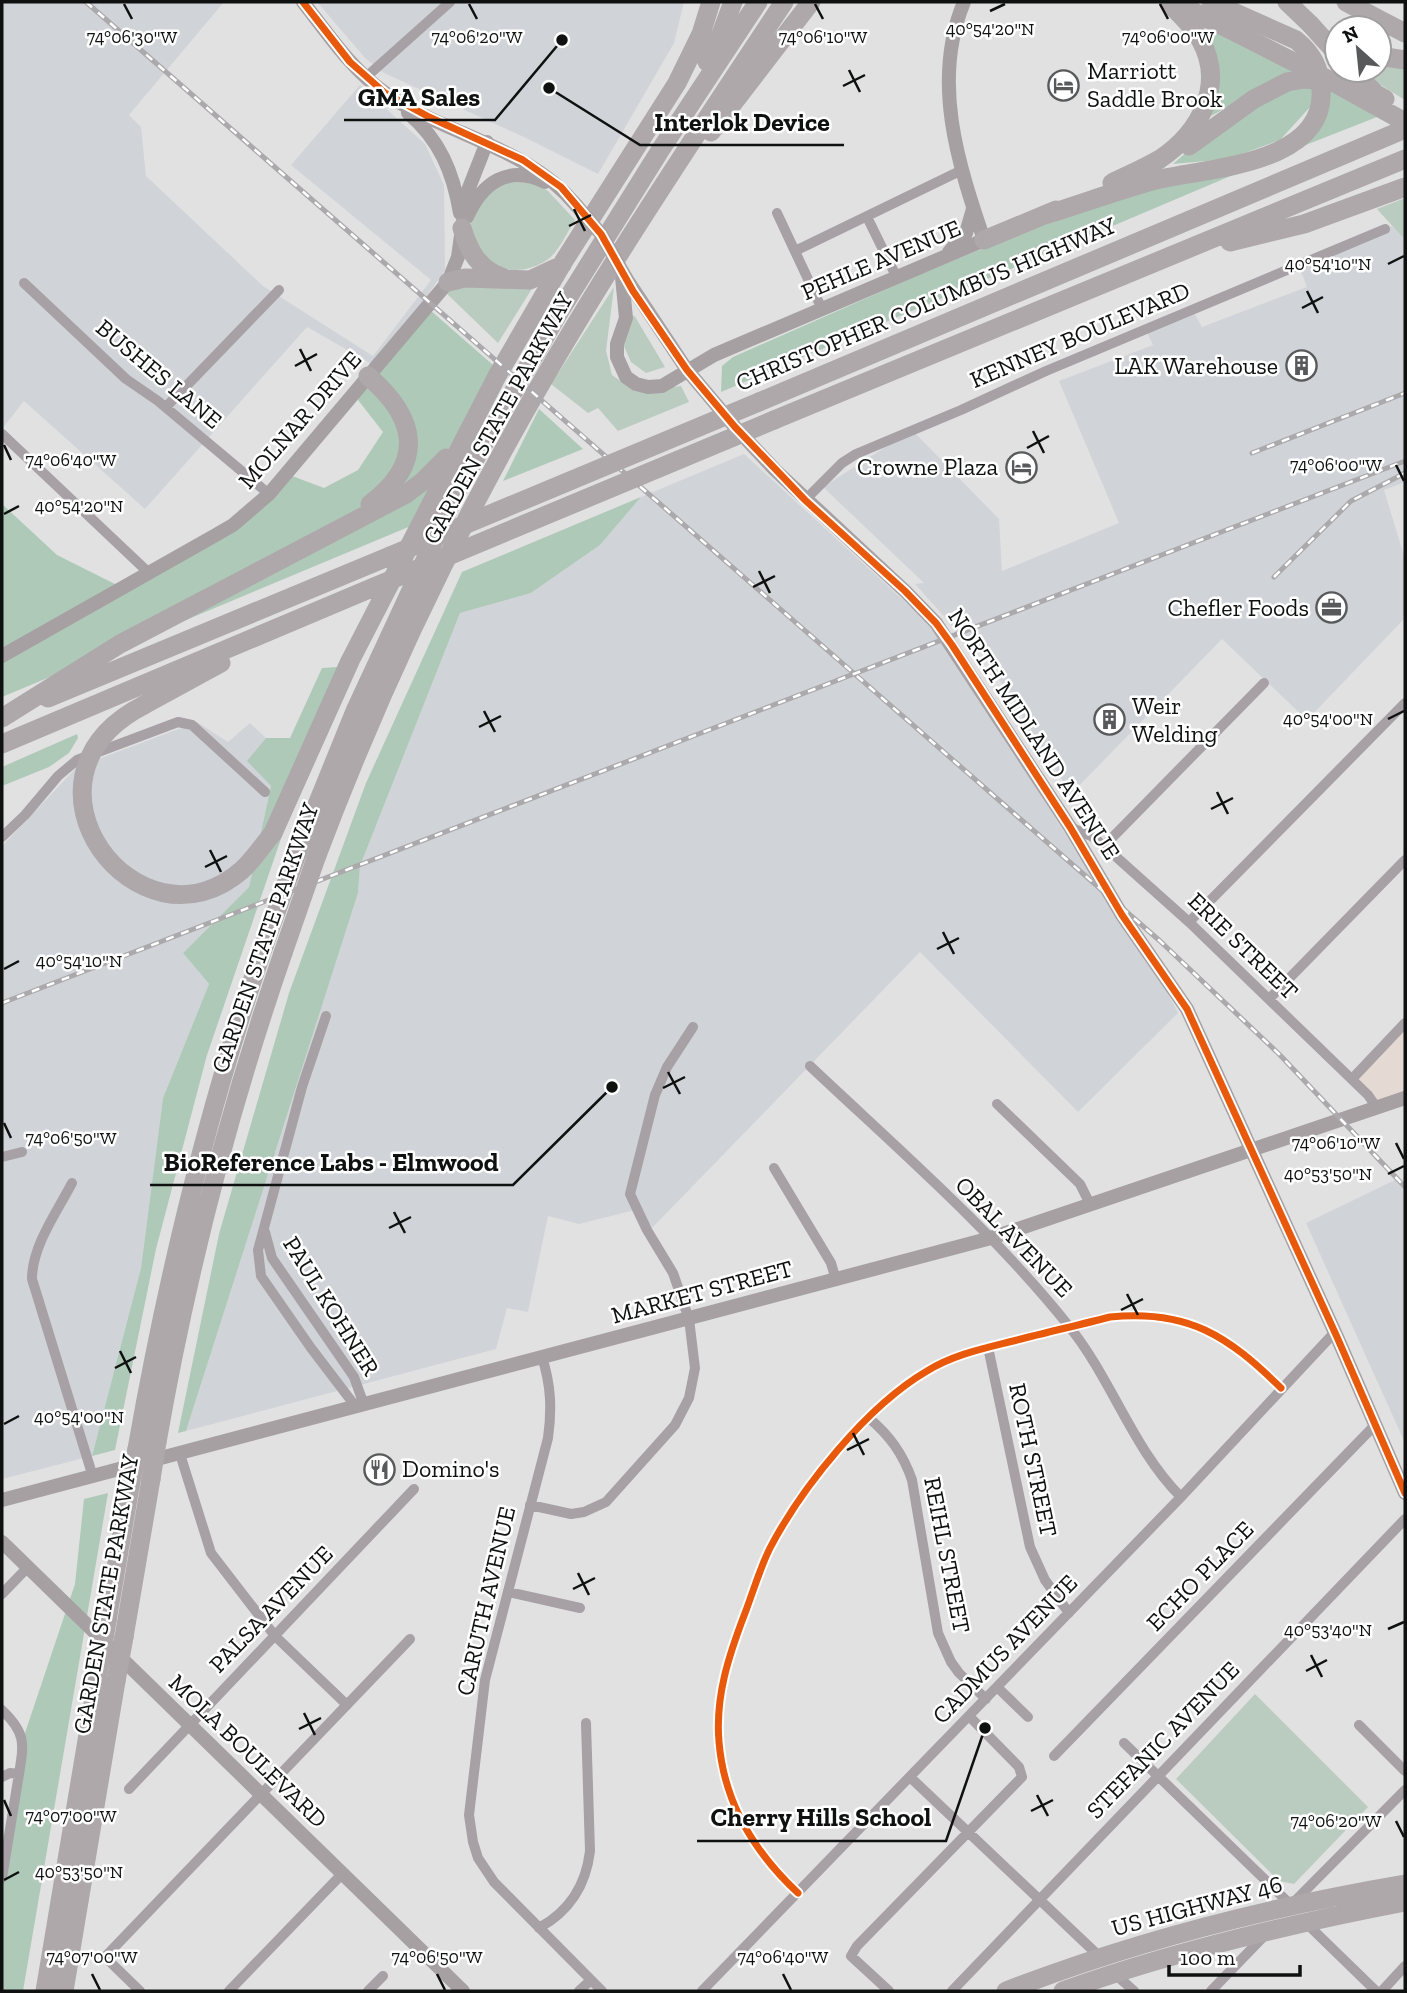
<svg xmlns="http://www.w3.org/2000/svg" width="1407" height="1993" viewBox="0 0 1407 1993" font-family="'Zilla Slab',serif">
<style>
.commercial{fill:#e5d9d3}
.built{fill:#d0d4d8}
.green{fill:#baccc0}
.forest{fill:#afc9b9}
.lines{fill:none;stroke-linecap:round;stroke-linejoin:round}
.street{stroke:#a7a0a4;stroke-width:10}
.secondary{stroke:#a6a0a3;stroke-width:14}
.highway{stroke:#aea8ab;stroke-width:19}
.rail-casing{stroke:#aba9ab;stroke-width:5}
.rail{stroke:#fff;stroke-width:2.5;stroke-dasharray:8;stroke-linecap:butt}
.secondary-bridge{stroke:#a6a0a3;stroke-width:14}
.highway-bridge{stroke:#aea8ab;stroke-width:19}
.cycleway-casing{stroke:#fff;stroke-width:11}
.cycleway{stroke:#e8590c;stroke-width:7}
.ticks{fill:none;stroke:#0f1010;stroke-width:2.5}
.labels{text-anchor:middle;stroke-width:5;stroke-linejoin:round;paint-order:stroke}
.poi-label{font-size:24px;fill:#0f1010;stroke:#fff;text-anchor:start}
.street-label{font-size:24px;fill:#0f1010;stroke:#fff}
.ticks-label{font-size:18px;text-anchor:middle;fill:#0f1010;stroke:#fff;stroke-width:5;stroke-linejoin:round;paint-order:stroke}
.leader{fill:none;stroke:#0f1010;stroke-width:2.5}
.callout-dot{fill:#0f1010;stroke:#fff;stroke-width:2.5}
.callout-label{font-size:26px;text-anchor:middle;font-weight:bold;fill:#0f1010;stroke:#fff;stroke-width:5;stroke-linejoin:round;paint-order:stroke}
</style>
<rect width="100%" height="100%" fill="#e1e1e2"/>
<path class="commercial" d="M 1405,1028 L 1405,1094 L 1377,1104 L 1354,1079 Z"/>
<path class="built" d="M 2,2 L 224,2 L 129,115 L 141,127 L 146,176 L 263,286 L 373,356 L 431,280 L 291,165 L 360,85 L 425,144 L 444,185 L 445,270 L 422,303 L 370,363 L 307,327 L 145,509 L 24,401 L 2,429 Z
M 317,2 L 684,2 L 674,43 L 598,174 L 526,138 L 384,73 L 366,59 Z
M 1392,226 L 1405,240 L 1405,482 L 1384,490 L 1405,559 L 1405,618 L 1307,720 L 1222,639 L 1071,794 L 974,639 L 963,643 L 950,623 L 915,584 L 924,583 L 823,487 L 912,430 L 999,519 L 1002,571 L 1119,523 L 1059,381 L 1153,345 L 1146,330 L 1192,309 L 1202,327 L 1307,287 L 1299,267 Z
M 744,454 L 926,621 L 949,653 L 1164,986 L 1178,1013 L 1078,1112 L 920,952 L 652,1228 L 639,1209 L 579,1224 L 548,1216 L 528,1312 L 507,1308 L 496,1349 L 186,1431 L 358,893 L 360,866 L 460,613 L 531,593 L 600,545 L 641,497 Z
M 197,722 L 228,742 L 250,723 L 266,738 L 248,761 L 271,786 L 249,887 L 183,953 L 209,984 L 163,1098 L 141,1268 L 92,1456 L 2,1479 L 2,846 L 77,767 Z
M 1395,1180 L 1405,1191 L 1405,1443 L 1306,1223 Z"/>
<path class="green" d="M 1379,59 L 1405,64 L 1405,100 L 1379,84 L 1365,70 L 1379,70 Z
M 525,177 L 548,191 L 575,220 C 567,232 559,252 547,260 C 496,293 442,237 487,195 C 492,190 497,184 504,181 C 510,179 518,179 525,177 Z
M 1405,198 L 1405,240 L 1377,209 Z
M 463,280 L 533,287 L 498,343 L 444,291 Z
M 614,287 L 606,351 L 612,375 L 635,391 L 681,386 L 689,402 L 618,431 L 598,408 L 588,413 L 551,384 Z
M 634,315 L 665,367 L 646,373 L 631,362 L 623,344 Z
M 1255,1694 L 1368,1807 L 1294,1884 L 1279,1881 L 1176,1779 Z"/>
<path class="forest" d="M 1205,25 L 1300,68 L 1207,118 L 1215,75 Z
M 1314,83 L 1311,106 L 1280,140 L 1228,159 L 1173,164 L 1199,141 L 1278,89 Z
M 1324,85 L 1377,117 L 1288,152 Z
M 1240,172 L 721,392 L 722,366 L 733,357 L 921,274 L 1075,210 L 1158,182 Z
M 422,303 L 493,365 L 418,523 L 2,697 L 2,504 L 57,555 L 123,588 L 205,542 L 287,474 L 324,488 L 358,470 L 383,432 L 358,400 L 370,363 Z
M 539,409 L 583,449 L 503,481 Z
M 641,497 L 600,545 L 531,593 L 460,613 L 360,866 L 358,893 L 186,1431 L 178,1433 L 219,1234 L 289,993 L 366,783 L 462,572 Z
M 354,666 L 285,827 L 207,1055 L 156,1249 L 115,1450 L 92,1456 L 141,1268 L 163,1098 L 209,984 L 183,953 L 249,887 L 271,786 L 247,761 L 266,738 L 290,738 L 322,668 Z
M 77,734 L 78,738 L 69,753 L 49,767 L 2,786 L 2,767 Z
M 108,1493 L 23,1991 L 2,1991 L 2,1872 L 25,1733 L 75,1584 L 84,1499 Z"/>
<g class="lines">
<path class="street" d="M 365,78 L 450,2
M 777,213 L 822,309
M 867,217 L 897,278
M 795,251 L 962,170
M 24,283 L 126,379 L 158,401 L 269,494
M 166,407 L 279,290
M 2,434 L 149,573
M 805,500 L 842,463 L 856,454 L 961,410 L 1046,371 L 1385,229
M 1070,827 L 1093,837 L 1104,846 L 1189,922 L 1368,1095 L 1377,1108
M 2,837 L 25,815 L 58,776 L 77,760 L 178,722 L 192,725 L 265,792
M 1104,846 L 1264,683
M 1189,922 L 1405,703
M 1269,999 L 1405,860
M 326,1016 L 302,1087 L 258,1250 L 261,1276 L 311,1348 L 356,1407
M 810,1066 C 898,1149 992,1230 1068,1325 C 1112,1379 1132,1448 1181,1497
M 1352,1079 L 1405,1023
M 997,1104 L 1080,1184 L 1090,1204
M 2,1157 L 22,1152
M 774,1168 L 831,1263 L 836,1280
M 72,1183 C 57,1212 32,1246 32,1279 L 93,1477
M 265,1232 L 272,1258 L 354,1377 L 364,1405
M 988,1347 L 1030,1547 L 1045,1580 L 1069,1613
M 542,1357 C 551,1385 552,1409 548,1438 L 485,1680 L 469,1815 L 473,1842 L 478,1858 L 494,1882 L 602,1991
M 869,1418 C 890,1436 903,1454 912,1480 L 938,1633 L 951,1662 L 959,1673 L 986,1699
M 180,1454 L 211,1553 L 275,1636 L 347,1705
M 530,1505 L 571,1514 L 584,1512 L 606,1502 L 675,1425 L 689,1398 L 695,1368 L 689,1319 L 673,1273 L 647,1230 L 630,1194 L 655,1095 L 667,1067 L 693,1027
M 508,1592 L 580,1608
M 2,1594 L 27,1568
M 997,1687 L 1028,1717
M 2,1710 C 26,1733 24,1743 19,1774 L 10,1773 L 2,1777
M 1359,1725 L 1405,1771
M 1124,1743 L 1291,1905 L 1405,1790
M 1054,1756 L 1375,1425
M 910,1777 L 1100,1957
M 129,1789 L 414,1489
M 2,1878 L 19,1774
M 798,1893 C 754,1852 724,1802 719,1742 C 715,1696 729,1655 745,1613 C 753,1592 760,1568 770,1548 C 802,1487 867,1406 927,1371 C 954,1354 986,1348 1017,1340 C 1048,1332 1079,1325 1110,1317 C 1188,1309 1228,1336 1281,1388
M 1305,1922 L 1376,1991
M 539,1928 C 570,1911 586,1885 590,1851 L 586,1723
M 1115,1974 L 1134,1991
M 140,1991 L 105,1957 L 410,1639
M 229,1991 L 342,1874
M 368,1991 L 383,1976
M 579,1991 L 591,1980
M 702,1991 L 1181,1497 L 1335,1332
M 889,1991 L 851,1956 L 857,1946 L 1022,1777 L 1019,1767 L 969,1716
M 952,1991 L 1405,1519
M 1211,1991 L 1265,1935
M 1382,1991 L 1405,1966"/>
<path class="secondary" d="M 303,2 C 328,34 351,69 385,93 C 446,136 526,145 576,205
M 408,113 C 440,140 453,172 460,213
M 467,217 C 482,183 508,164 545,182
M 949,252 L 966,233 L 973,209
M 622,277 L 626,318 L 617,344 L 617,357 L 626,377 L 636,384 L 648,387 L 662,386 L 714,355 L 984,240 C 958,163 931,81 964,2
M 626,278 L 687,370 L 735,427 L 775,470 L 905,591 L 936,623 L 1070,827 L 1122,915 L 1187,1009 L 1337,1337 L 1405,1493
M 2,656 L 214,536 L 233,525 L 269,494 L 448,282 L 458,257 L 467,193 L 487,142
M 2,1500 L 991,1238 L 1405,1098
M 2,1542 L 463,1991"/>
<path class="highway" d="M 1287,2 L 1311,25
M 1346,2 L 1405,33
M 1178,4 L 1237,33
M 1379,56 L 1405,60
M 707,62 L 721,34 L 733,2
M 1352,70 L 1376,94 L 1385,99
M 1331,81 L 1405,122
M 711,132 L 811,2
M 1189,146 L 1254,99 L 1287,82
M 1112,183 C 1128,175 1145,168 1160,159 C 1200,132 1226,85 1200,39 C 1192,25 1179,14 1168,2
M 1045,215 C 1081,204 1116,191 1152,181 C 1202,168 1326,166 1321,90 C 1320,68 1313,54 1296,40 L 1211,2
M 462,228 C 469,251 479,270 504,278
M 984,240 L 1056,210
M 1230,242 L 1304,224 L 1405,187
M 448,282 L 465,278 L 530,280 L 562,265
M 368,376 C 417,418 426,462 370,504
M 759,402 L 1405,129
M 774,420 L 1405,159
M 48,698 L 390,556
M 144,705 L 221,663
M 2,718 L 120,644 L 406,494 L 422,482 L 446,458
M 2,744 L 374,587
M 273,833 L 350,661 L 497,376 L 562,264 L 677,83 L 701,34 L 711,2
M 297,854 L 355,711 L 459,487 L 558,314 L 661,149 L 758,2
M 316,858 C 363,733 418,610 481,492 C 570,322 678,162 784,2
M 157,1442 C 186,1276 228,1112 283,953
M 137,1449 C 167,1278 208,1108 265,943
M 107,1621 L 130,1487
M 124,1637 L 151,1479
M 45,1991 L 100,1663
M 64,1991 L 116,1681
M 1006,1991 C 1135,1941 1269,1907 1405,1884
M 1063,1991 C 1174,1951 1290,1924 1405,1902"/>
<defs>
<path id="rail" d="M 86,2 L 1160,941 L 1279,1054 L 1405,1187
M 1252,453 L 1405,393
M 1274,577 L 1351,501 L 1405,473
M 2,1003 L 1405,461"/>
</defs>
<use href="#rail" class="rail-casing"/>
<use href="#rail" class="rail"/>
<path class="secondary-bridge" d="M 576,205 L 601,234 L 626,278"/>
<path class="highway-bridge" d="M 1311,25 L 1337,54
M 1237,33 L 1331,81
M 1287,82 L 1304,79 L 1327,81
M 390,556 L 759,402
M 374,587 L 774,420
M 144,705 C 0,779 139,960 242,870 C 254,859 263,845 273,833
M 265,943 L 297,854
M 283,953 L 316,858
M 151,1479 L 157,1442
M 130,1487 L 137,1449
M 100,1663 L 107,1621
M 116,1681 L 124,1637"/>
<defs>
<path id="cycleway" d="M 303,2 L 350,62 L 385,93 L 429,117 L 523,160 L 561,187 L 601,234 L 633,291 L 687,370 L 735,427 L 805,500 L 905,591 L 936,623 L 952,645 L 1070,827 L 1122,915 L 1187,1009 L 1337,1337 L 1405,1493
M 798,1893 C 754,1852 724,1802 719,1742 C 715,1696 729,1655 745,1613 C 753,1592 760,1568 770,1548 C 802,1487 867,1406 927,1371 C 954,1354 986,1348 1017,1340 C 1048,1332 1079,1325 1110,1317 C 1188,1309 1228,1336 1281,1388"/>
</defs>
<use href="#cycleway" class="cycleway-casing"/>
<use href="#cycleway" class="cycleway"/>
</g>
<path class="ticks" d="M 124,4 L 132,19M 469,4 L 477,19M 815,4 L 823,19M 1160,4 L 1168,19M 990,11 L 1005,4M 849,70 L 860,92M 843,86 L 865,75M 574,209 L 585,231M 569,226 L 591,215M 1388,264 L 1404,256M 1307,291 L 1318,313M 1302,308 L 1323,297M 300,349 L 311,371M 295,366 L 317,354M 1033,431 L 1044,453M 4,445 L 11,460M 1027,448 L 1049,436M 1396,465 L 1404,481M 4,514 L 19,506M 759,571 L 770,593M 753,587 L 775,576M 484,711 L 495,732M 1388,719 L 1404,711M 479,727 L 501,716M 1217,792 L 1228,814M 1211,809 L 1233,798M 210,850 L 221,872M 205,867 L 227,856M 943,932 L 954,954M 937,949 L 959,938M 4,969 L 19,961M 668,1072 L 680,1094M 663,1088 L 685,1077M 4,1123 L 11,1138M 1396,1143 L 1404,1159M 1388,1174 L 1404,1166M 394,1212 L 405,1233M 389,1228 L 411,1217M 1127,1294 L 1138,1315M 1121,1310 L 1143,1299M 120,1351 L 131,1373M 115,1368 L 136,1357M 4,1424 L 19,1416M 853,1433 L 864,1455M 847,1450 L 869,1439M 578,1573 L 589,1595M 573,1589 L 595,1578M 1388,1629 L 1404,1622M 1311,1655 L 1322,1677M 1306,1671 L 1327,1660M 304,1713 L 315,1735M 299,1729 L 321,1718M 1037,1795 L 1048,1816M 4,1800 L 11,1816M 1031,1811 L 1053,1800M 1396,1821 L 1404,1837M 4,1880 L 19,1872M 92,1974 L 100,1990M 437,1974 L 445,1990M 783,1974 L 791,1990"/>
<defs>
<symbol id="hotel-ring" viewBox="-11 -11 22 22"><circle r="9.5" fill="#fff" stroke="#58595a" stroke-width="1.5"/><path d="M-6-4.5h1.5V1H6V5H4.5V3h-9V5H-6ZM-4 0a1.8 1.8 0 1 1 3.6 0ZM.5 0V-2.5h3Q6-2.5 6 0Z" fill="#58595a"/></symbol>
<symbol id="building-ring" viewBox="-11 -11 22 22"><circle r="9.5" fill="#fff" stroke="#58595a" stroke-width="1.5"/><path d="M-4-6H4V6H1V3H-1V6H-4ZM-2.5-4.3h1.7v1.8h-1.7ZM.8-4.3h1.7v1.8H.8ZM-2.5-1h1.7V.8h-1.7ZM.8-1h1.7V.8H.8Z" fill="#58595a"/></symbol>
<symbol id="office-ring" viewBox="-11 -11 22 22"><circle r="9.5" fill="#fff" stroke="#58595a" stroke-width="1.5"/><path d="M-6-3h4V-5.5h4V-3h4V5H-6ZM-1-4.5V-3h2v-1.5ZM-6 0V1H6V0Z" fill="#58595a"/></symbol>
<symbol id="restaurant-ring" viewBox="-11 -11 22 22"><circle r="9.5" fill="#fff" stroke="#58595a" stroke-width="1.5"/><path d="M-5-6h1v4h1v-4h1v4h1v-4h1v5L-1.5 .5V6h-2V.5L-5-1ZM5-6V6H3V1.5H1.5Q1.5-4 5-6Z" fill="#58595a"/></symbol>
</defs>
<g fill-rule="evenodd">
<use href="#hotel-ring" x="1046" y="68" width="35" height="35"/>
<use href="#building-ring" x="1284" y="348" width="35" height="35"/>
<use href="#hotel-ring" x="1004" y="450" width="35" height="35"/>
<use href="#office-ring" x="1314" y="590" width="35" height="35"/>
<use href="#building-ring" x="1092" y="702" width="35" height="35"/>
<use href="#restaurant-ring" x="362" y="1452" width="35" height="35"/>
</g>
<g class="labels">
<g class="poi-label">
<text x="1087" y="79">Marriott<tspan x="1087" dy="28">Saddle Brook</tspan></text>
<text x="1278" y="374" text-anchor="end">LAK Warehouse</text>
<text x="998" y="475" text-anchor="end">Crowne Plaza</text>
<text x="1309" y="616" text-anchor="end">Chefler Foods</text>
<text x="1132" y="714">Weir<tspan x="1132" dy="28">Welding</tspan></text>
<text x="402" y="1477">Domino's</text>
</g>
<g class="street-label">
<text transform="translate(881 260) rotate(-23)" y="8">PEHLE AVENUE</text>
<text transform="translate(926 304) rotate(-23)" y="8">CHRISTOPHER COLUMBUS HIGHWAY</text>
<text transform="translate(1080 335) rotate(-23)" y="8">KENNEY BOULEVARD</text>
<text transform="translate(159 374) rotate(40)" y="8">BUSHES LANE</text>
<text transform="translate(498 418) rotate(-61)" y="8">GARDEN STATE PARKWAY</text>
<text transform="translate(300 420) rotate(-49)" y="8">MOLNAR DRIVE</text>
<text transform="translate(1034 734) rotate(57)" y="8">NORTH MIDLAND AVENUE</text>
<text transform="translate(265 938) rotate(-71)" y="8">GARDEN STATE PARKWAY</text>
<text transform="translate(1243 946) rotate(44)" y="8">ERIE STREET</text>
<text transform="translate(1014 1237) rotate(46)" y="8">OBAL AVENUE</text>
<text transform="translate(702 1292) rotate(-15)" y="8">MARKET STREET</text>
<text transform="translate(331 1306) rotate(58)" y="8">PAUL KOHNER</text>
<text transform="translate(1033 1460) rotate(78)" y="8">ROTH STREET</text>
<text transform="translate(947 1555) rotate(79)" y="8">REIHL STREET</text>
<text transform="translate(1200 1576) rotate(-46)" y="8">ECHO PLACE</text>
<text transform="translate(106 1594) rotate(-80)" y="8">GARDEN STATE PARKWAY</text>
<text transform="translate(486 1601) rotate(-77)" y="8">CARUTH AVENUE</text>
<text transform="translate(271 1609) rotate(-46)" y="8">PALSA AVENUE</text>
<text transform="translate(1005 1649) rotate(-46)" y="8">CADMUS AVENUE</text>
<text transform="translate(1163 1740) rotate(-46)" y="8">STEFANIC AVENUE</text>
<text transform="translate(248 1751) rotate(44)" y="8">MOLA BOULEVARD</text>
<text transform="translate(1197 1906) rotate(-15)" y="8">US HIGHWAY 46</text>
</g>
</g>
<g class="ticks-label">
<text x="990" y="35">40°54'20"N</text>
<text x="132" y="43">74°06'30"W</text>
<text x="477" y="43">74°06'20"W</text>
<text x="823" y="43">74°06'10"W</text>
<text x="1168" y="43">74°06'00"W</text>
<text x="1328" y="270">40°54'10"N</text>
<text x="71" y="466">74°06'40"W</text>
<text x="1336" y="471">74°06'00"W</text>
<text x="79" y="512">40°54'20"N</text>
<text x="1328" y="725">40°54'00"N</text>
<text x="79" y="967">40°54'10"N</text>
<text x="71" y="1144">74°06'50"W</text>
<text x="1336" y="1149">74°06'10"W</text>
<text x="1328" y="1180">40°53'50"N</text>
<text x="79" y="1423">40°54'00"N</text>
<text x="1328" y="1636">40°53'40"N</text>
<text x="71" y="1822">74°07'00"W</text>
<text x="1336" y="1827">74°06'20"W</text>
<text x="79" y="1878">40°53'50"N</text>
<text x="92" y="1963">74°07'00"W</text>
<text x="437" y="1963">74°06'50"W</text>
<text x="783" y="1963">74°06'40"W</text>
</g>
<path class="leader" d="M562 40L495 120H344M549 88L640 145H844M612 1087L513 1185H150M985 1728L946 1841H697"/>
<g class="callout-dot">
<circle cx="562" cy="40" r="7"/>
<circle cx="549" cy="88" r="7"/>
<circle cx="612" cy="1087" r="7"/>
<circle cx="985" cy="1728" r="7"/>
</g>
<g class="callout-label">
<text x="419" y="106">GMA Sales</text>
<text x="742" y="131">Interlok Device</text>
<text x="331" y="1171">BioReference Labs - Elmwood</text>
<text x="821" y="1826">Cherry Hills School</text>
</g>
<rect width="1407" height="1993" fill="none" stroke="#0f1010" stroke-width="7"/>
<g transform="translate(1358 49) rotate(333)"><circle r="33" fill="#ffffff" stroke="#9f9f9f" stroke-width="2"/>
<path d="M0-5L12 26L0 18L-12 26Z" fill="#58595a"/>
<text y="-10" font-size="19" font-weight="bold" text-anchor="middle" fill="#0f1010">N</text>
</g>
<path d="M1169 1965v10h131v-10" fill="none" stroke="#0f1010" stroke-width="3.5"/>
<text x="1180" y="1965" font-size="21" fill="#0f1010" stroke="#ffffff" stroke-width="5" paint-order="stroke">100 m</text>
</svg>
